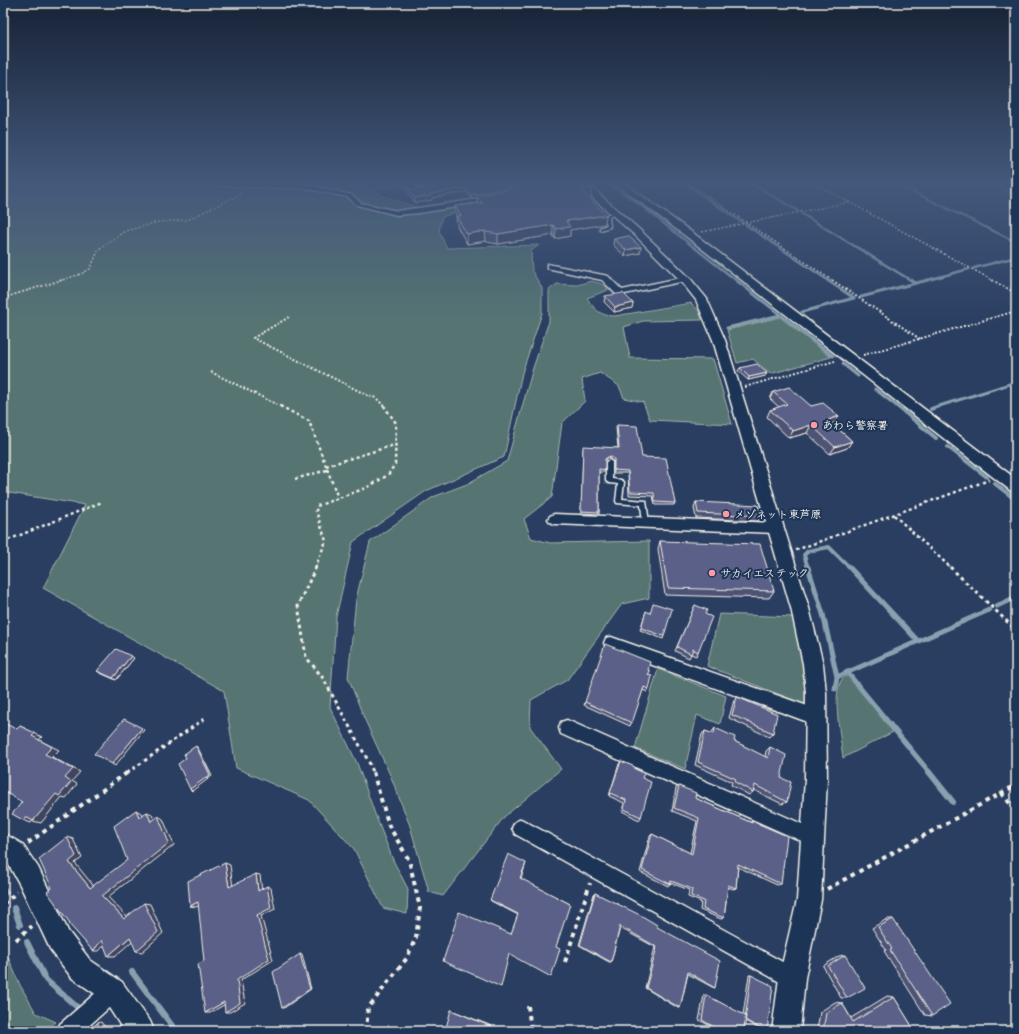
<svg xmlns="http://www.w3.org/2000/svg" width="1019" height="1034" font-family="Mali,'Klee One',sans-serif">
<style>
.green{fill:#567472;stroke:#a5b2ad}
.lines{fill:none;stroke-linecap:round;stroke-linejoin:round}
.stream-far4{stroke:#89a0af;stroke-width:2.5}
.stream-far3{stroke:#89a0af;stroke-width:3}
.stream-far2{stroke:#89a0af;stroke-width:4}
.stream-far1{stroke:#89a0af;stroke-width:5}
.stream{stroke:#89a0af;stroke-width:6}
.lane-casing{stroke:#f4f1e8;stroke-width:3}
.street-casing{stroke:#f4f1e8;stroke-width:3}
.secondary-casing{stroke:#f4f1e8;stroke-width:3}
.path-far4{stroke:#f4f1e8;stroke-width:1.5;stroke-dasharray:2 2;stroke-linecap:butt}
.path-far3{stroke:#f4f1e8;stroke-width:2;stroke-dasharray:2 2;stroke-linecap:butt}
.path-far2{stroke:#f4f1e8;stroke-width:2.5;stroke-dasharray:3 3;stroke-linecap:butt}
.path-far1{stroke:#f4f1e8;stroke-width:3;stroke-dasharray:3.5 3.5;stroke-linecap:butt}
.path{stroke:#f4f1e8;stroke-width:4;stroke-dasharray:4.5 4.5;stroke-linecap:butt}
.lane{fill:#1d3557;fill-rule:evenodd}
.street{fill:#1d3557;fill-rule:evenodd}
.secondary{fill:#1d3557;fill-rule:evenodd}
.wall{fill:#4d5375;stroke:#f4f1e8}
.shaded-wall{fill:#3f445f;stroke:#f4f1e8}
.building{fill:#5a6188;stroke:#f4f1e8}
.poi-dot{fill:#ff9aa2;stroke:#1d3557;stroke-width:1.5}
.labels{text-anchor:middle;stroke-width:4;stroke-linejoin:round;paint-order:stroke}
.poi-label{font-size:11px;font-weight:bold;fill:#f4f1e8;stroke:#1d3557;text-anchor:start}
</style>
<rect width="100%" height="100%" fill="#293e61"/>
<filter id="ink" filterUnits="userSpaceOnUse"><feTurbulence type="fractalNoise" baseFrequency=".025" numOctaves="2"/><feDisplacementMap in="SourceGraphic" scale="8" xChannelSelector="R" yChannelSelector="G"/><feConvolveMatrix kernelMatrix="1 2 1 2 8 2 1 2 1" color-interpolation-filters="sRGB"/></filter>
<g filter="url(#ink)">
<path class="green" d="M 23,181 L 346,181 L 366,184 L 381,195 L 413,206 L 437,211 L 476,205 L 442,217 L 439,231 L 447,248 L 539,245 L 531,251 L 532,271 L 542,288 L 542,313 L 522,373 L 504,457 L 426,491 L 353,542 L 336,617 L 330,707 L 357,763 L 375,814 L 393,860 L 408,889 L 407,914 L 383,908 L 354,849 L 309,800 L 236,768 L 224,691 L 43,588 L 85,505 L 3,492 L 3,182 Z
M 591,281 L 599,283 L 606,286 L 608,290 L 587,298 C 595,310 600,316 615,316 L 691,303 L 699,311 L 702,320 L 643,321 L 624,327 L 630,358 L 713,359 L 732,424 L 650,420 L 643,402 L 624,398 L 619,386 L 600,373 L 582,379 L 585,401 L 562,423 L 552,497 L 524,519 L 531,538 L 550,543 L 649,541 L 649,598 L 622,604 L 567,680 L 531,700 L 530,727 L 561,769 L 504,817 L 443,896 L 429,892 L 410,826 L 391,777 L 364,718 L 348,677 L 356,599 L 370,542 L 433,497 L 467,484 L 507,461 L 533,368 L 549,321 L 549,290 L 557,284 L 577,285 Z
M 780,317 L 831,357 L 770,374 L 753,359 L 737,363 L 727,330 Z
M 719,614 L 793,617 L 805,670 L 806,705 L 707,666 Z
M 658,669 L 726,696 L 720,724 L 697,715 L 685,769 L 635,748 Z
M 848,675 L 893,732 L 843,758 C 841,740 832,695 841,681 C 842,678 845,677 848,675 Z
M 3,945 L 20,985 L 36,1013 L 56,1022 L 43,1031 L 3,1031 Z"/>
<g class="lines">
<path class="stream-far4" d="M 604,181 L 635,201 L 737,281
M 681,181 L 743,223
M 748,181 L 798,211
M 897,181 L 900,181
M 897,184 L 1016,242
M 802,214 L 912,281
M 746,225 L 829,281
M 974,268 L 1016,257
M 924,281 L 969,269"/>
<path class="stream-far3" d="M 736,280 L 833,356
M 827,280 L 854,298
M 916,283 L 928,280
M 861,297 L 916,283 L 911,280
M 802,312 L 854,298
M 727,328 L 780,315
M 843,364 L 858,376
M 875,389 L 898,407
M 936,407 L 1016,382"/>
<path class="stream-far2" d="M 897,406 L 936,438
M 931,409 L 939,406
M 948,447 L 987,477
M 994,483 L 1016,500
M 808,568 L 804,555 L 808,551 L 829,547 L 850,568"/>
<path class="stream-far1" d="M 808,567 L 823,614 L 837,677
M 849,567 L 918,641
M 3,590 L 5,590
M 997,606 L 1016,597
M 847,672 L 930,773
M 835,689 L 837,677 L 989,610"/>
<path class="stream" d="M 929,772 L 953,802
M 3,888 L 6,892
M 14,908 L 20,925
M 27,942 L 46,980 L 77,1007
M 132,972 L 176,1031"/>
<g class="lane-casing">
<path id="lane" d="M 616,212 L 617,212 L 617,214 L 610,216 L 609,218 L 610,227 L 600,230 L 600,228 L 607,225 L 605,218 L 608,214 Z
M 609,460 L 612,462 L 612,479 L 621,480 L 624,482 L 622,499 L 646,501 L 649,523 L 648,525 L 644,525 L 643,523 L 641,505 L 617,503 L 616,501 L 618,484 L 609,483 L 606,481 L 606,462 Z"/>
</g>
<g class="street-casing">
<path id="street" d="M 205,181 L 304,184 L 352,195 L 361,203 L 397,211 L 493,197 L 496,199 L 493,201 L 419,213 L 397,215 L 357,205 L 348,197 L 304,188 L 241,187 L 208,184 Z
M 405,181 L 411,181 L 417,189 L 430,186 L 433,188 L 430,190 L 413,192 Z
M 547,264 L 608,276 L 622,290 L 685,277 L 689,279 L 685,281 L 620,295 L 617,295 L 602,280 L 547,268 Z
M 554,514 L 775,523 L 779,525 L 781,528 L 779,531 L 775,533 L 554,524 L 550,522 L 548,519 L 550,516 Z
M 611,637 L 816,709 L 821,712 L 824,717 L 821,722 L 816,725 L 606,648 L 604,643 L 606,638 Z
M 567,720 L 818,831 L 821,837 L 818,843 L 812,846 L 806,843 L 561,734 L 559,728 L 561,722 Z
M 521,819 L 799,971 L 802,978 L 799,985 L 792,988 L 785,985 L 515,834 L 512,828 L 515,822 Z
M 113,981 L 120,984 L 123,991 L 120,998 L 83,1031 L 57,1031 L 60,1024 L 106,984 Z"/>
</g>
<g class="secondary-casing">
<path id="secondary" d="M 579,181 L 587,181 L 600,195 L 642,232 L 689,277 L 707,299 L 725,340 L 809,608 L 823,664 L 826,693 L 827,779 L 821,900 L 805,978 L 800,1031 L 772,1031 L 779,978 L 797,900 L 805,779 L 806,693 L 803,664 L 791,608 L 713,340 L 696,300 L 681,281 L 636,236 L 594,199 Z
M 612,181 L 621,181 L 693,233 L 1016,479 L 1016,493 L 1011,491 L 687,237 Z
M 3,833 L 22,844 L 38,867 L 68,931 L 90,960 L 122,982 L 150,1021 L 154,1031 L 124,1031 L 104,1000 L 72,978 L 50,949 L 20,885 L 6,860 L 3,859 Z"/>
</g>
<path class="path-far4" d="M 685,181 L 833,281
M 810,181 L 994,281
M 988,181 L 1016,195
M 702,232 L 850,202
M 59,281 L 81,274 L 90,269 L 99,249 L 125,231 L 159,222 L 187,220 L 241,194"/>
<path class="path-far3" d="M 832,280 L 920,339
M 992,280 L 1016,293
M 3,298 L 62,280
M 289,317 L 253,338 L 369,396 L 376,398 L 385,407
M 863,355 L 1016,311
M 211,372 L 282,407
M 745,387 L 835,361"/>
<path class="path-far2" d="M 280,406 L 309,421 L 338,498
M 326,466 L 394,445
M 295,479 L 327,470
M 894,515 L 951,568
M 3,542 L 102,502
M 796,550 L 989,480
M 315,568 L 326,541 L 316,511 L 317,506 L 366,488 L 388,475 L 395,464 L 396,423 L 384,406"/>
<path class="path-far1" d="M 316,567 L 298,605 L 306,657 L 323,678 L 371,766 L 373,773
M 950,567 L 1016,630
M 127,773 L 207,717"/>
<path class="path" d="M 1001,793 L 1016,810
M 28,843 L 128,772
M 827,889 L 1016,785
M 3,904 L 17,892
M 16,940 L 32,926
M 565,962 L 590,883
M 528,1006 L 531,1031
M 366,1031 L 368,1008 L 407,958 L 416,937 L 420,908 L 409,860 L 389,826 L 373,772"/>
<use href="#lane" class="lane"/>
<use href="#street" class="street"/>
<use href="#secondary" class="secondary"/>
</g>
<path class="wall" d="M 375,181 L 406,181 L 411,189 L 415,190 L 473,181 L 591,198 L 589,198 L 606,215 L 605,224 L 570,230 L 570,236 L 555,239 L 553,235 L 498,244 L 487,242 L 486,241 L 467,244 L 457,226 L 455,206 L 477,203 L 477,198 L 472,199 L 466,192 L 435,197 L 432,198 L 432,200 L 415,203 L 401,184 L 379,188 Z
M 412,181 L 456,181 L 418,187 Z
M 614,239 L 640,253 L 625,256 L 613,245 Z
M 605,296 L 633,303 L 632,308 L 614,312 L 604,302 Z
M 740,368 L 767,373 L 765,376 L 748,380 L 738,371 Z
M 773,392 L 839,416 L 834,423 L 833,424 L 852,441 L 847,448 L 830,454 L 807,433 L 789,438 L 767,417 L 770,410 L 779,407 L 770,399 Z
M 617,425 L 642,457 L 675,503 L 674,505 L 655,505 L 653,496 L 629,495 L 628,473 L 614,473 L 614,462 L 610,459 L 605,462 L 604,472 L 599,472 L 599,514 L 581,513 L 583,449 L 618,448 L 616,428 Z
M 696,502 L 761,516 L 758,521 L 696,518 L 694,508 Z
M 660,541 L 774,591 L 769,598 L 665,595 L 658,549 Z
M 695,605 L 705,614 L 698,652 L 696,656 L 691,654 L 689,658 L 675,651 Z
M 646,611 L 664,636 L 663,639 L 640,630 Z
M 134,658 L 116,680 L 100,673 L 97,671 Z
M 648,670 L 649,689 L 647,692 L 643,690 L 630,726 L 584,705 L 585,702 Z
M 737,697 L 773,733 L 769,737 L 729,718 L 734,700 Z
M 715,728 L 734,741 L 765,757 L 766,751 L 770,747 L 781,778 L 787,802 L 782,804 L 754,790 L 753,792 L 749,795 L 731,785 L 732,782 L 695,765 L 702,734 L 705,731 L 712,734 L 712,732 Z
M 621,761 L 635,769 L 642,778 L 641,817 L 639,820 L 622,811 L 624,803 L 609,796 L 619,764 Z
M 679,786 L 695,798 L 750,822 L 752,821 L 781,884 L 777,885 L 738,867 L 736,888 L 733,889 L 728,887 L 724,918 L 721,919 L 700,910 L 701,902 L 688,897 L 689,890 L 671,883 L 668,886 L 640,872 L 650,836 L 652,834 L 690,853 L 697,821 L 672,811 L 676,788 Z
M 526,863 L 521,879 L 570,904 L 511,934 L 518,915 L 491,901 L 490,900 Z
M 595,893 L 657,927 L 715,988 L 712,987 L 688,974 L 680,1008 L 678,1008 L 645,988 L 655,947 L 620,928 L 611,962 L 609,962 L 579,945 L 594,894 Z
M 887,919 L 893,919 L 932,1016 L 925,1015 L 884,951 L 886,950 L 872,928 Z
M 845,955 L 847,998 L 841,998 L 823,966 L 839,956 Z
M 749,975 L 751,975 L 767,1031 L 763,1031 L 745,1021 L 744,1031 L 720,1031 L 699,1020 L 704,995 L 706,995 L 743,1015 Z
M 887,996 L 894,997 L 915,1031 L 817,1031 L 820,1012 L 835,1002 L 842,1003 L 851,1018 Z"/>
<path class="shaded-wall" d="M 396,181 L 401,181 L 401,184 L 379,188 L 378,184 Z
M 431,181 L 456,181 L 418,187 L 417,183 Z
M 532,181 L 546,181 L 503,194 L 476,196 L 477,198 L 472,199 L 471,195 Z
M 466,188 L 466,192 L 435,197 L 432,198 L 432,200 L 415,203 L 415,198 L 430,194 Z
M 592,188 L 591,198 L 580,199 L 581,190 Z
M 606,215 L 605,224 L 570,230 L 570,236 L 555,239 L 556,229 L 566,221 Z
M 553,225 L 553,235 L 498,244 L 498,234 Z
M 485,231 L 486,241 L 467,244 L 467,234 Z
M 641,247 L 640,253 L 625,256 L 626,250 Z
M 633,303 L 632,308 L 614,312 L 615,307 Z
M 767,373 L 765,376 L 748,380 L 749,377 Z
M 839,416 L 834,423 L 823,427 L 828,420 Z
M 811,425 L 807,433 L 789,438 L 793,431 Z
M 852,441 L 847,448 L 830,454 L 835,447 Z
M 610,456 L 610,459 L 604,462 L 605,459 Z
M 131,656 L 134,658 L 116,680 L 113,678 Z
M 20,726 L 42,737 L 39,740 L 59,750 L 52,757 L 80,772 L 72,781 L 77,784 L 66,798 L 62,797 L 41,823 L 33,821 L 65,778 L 45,754 L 32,736 Z
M 142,728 L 144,730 L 115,766 L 112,764 Z
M 196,746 L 198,748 L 212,776 L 192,791 L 190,789 Z
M 136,810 L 141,813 L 144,819 L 139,817 Z
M 147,812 L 152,814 L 156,824 L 151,822 Z
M 158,816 L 163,819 L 174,845 L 108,897 L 130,920 L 124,919 L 102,896 Z
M 26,817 L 34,819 L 31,823 L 23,820 Z
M 67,837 L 73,839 L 82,858 L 75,863 L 96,889 L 90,888 L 69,862 Z
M 225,863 L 230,865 L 233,888 L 229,887 Z
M 256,874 L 260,875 L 262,892 L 258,891 Z
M 267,886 L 271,888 L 275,909 L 261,916 L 273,960 L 241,980 L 245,1003 L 230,1012 L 225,1012 Z
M 198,902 L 203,903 L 196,907 L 190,906 Z
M 144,903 L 150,904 L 163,933 L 142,952 L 136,951 Z
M 130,937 L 136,938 L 115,956 L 108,956 Z
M 102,940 L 108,941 L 99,951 L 93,951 Z
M 300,954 L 302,954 L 311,989 L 284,1008 L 282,1008 Z
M 224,1002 L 229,1002 L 210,1013 L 205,1013 Z
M 451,1010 L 492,1026 L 491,1031 Z
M 101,1022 L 108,1031 L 104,1031 L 97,1023 Z"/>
<path class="building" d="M 376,181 L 396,181 L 378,184 Z
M 401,181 L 406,181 L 411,189 L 415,190 L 473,181 L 532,181 L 503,189 L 471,195 L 466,188 L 434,193 L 430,194 L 431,196 L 415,198 Z
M 415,181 L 431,181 L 417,183 Z
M 536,181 L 586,181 L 592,188 L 581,190 L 606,215 L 566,221 L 570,227 L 556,229 L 553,225 L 498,234 L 486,232 L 485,231 L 467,234 L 456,216 L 461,216 L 455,206 L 483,203 L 476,196 L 504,191 Z
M 628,236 L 641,247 L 626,250 L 614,239 Z
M 623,293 L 633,303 L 615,307 L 605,296 Z
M 757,364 L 767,373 L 749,377 L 740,368 Z
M 789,387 L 811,406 L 823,403 L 839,416 L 828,420 L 852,441 L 835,447 L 811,425 L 793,431 L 770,410 L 787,404 L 773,392 Z
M 617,425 L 637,426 L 642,457 L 666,458 L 675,503 L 655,502 L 654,493 L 630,492 L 628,471 L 614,470 L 614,459 L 610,456 L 605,459 L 605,470 L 599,469 L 599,512 L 581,511 L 583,446 L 619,448 Z
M 696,502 L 758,505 L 761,516 L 698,513 Z
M 660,541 L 760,544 L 774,591 L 668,588 Z
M 653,603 L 672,609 L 664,636 L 641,628 L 646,611 L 650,613 Z
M 695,605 L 707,610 L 705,614 L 712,617 L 698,652 L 693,649 L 691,654 L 677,647 Z
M 605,644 L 650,662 L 648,670 L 650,671 L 648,675 L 652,676 L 649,689 L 644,687 L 632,723 L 585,702 Z
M 116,649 L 131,656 L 113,678 L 97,671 Z
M 737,697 L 777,714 L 773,733 L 732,715 Z
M 124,719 L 142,728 L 112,764 L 94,754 Z
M 3,723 L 17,729 L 20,726 L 35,733 L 32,736 L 52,747 L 45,754 L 73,769 L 65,778 L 71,782 L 59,796 L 56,794 L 33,821 L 26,817 L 23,820 L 12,814 L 22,802 L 3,791 L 3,744 L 5,742 L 3,742 Z
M 715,728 L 735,737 L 734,741 L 768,758 L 770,747 L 786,755 L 781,778 L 791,782 L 787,802 L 755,785 L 753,792 L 735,782 L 736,779 L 698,762 L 705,731 L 714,734 Z
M 196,746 L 210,775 L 190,789 L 178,764 L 186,758 L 184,754 Z
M 621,761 L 635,767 L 635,769 L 644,773 L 642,778 L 651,782 L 641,817 L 624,809 L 626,800 L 610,793 Z
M 679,786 L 696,793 L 695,798 L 752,823 L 752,821 L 787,836 L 781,884 L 738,864 L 736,888 L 728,885 L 724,918 L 703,909 L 704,901 L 691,896 L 692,889 L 671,881 L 670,884 L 642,870 L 652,834 L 692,854 L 699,818 L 674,808 Z
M 136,810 L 139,817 L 147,812 L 151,822 L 158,816 L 169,843 L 102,896 L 124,919 L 144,903 L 158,932 L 136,951 L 130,937 L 108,956 L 102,940 L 93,951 L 69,924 L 70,923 L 47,892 L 52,888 L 39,859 L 67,837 L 76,856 L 69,862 L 90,888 L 127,860 L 114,826 Z
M 508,854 L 526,863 L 520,878 L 570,904 L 556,947 L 560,949 L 551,977 L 509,954 L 501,987 L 443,961 L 459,912 L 511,934 L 518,914 L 490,900 Z
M 225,863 L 229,887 L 256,874 L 258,891 L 267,886 L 271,908 L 257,915 L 269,959 L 237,980 L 240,1003 L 225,1012 L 224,1002 L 205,1013 L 198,964 L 204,961 L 198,902 L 190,906 L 188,881 Z
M 595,893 L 642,916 L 657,925 L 657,927 L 720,961 L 715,988 L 688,972 L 680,1008 L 646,988 L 657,947 L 620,926 L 611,962 L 580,945 Z
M 893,919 L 950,1004 L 932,1016 L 890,950 L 892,949 L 878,927 Z
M 300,954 L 310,989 L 282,1008 L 273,972 Z
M 845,955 L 865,988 L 847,998 L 828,966 Z
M 751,975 L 773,986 L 767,1031 L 765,1031 L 745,1020 Z
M 706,995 L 746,1016 L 744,1031 L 721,1031 L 702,1020 Z
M 894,997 L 915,1031 L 823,1031 L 826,1013 L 842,1003 L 853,1022 Z
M 451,1010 L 492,1027 L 491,1031 L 445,1031 Z
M 97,1023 L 104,1031 L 90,1031 Z"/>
</g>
<linearGradient id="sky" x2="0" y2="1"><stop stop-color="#172235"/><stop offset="0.56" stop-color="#43587b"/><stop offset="1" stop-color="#43587b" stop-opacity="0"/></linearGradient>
<rect width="1019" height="326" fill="url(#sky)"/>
<g class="poi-dot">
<circle cx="814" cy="425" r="4"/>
<circle cx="726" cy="514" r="4"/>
<circle cx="712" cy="573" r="4"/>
</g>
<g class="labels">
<g class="poi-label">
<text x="822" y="429">あわら警察署</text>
<text x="734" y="518">メゾネット東芦原</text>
<text x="720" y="577">サカイエステック</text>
</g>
</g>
<rect width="1019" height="1034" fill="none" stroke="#1d3557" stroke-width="16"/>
<rect x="8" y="8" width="1003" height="1018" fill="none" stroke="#f4f1e8" stroke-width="1.5" filter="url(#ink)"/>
</svg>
